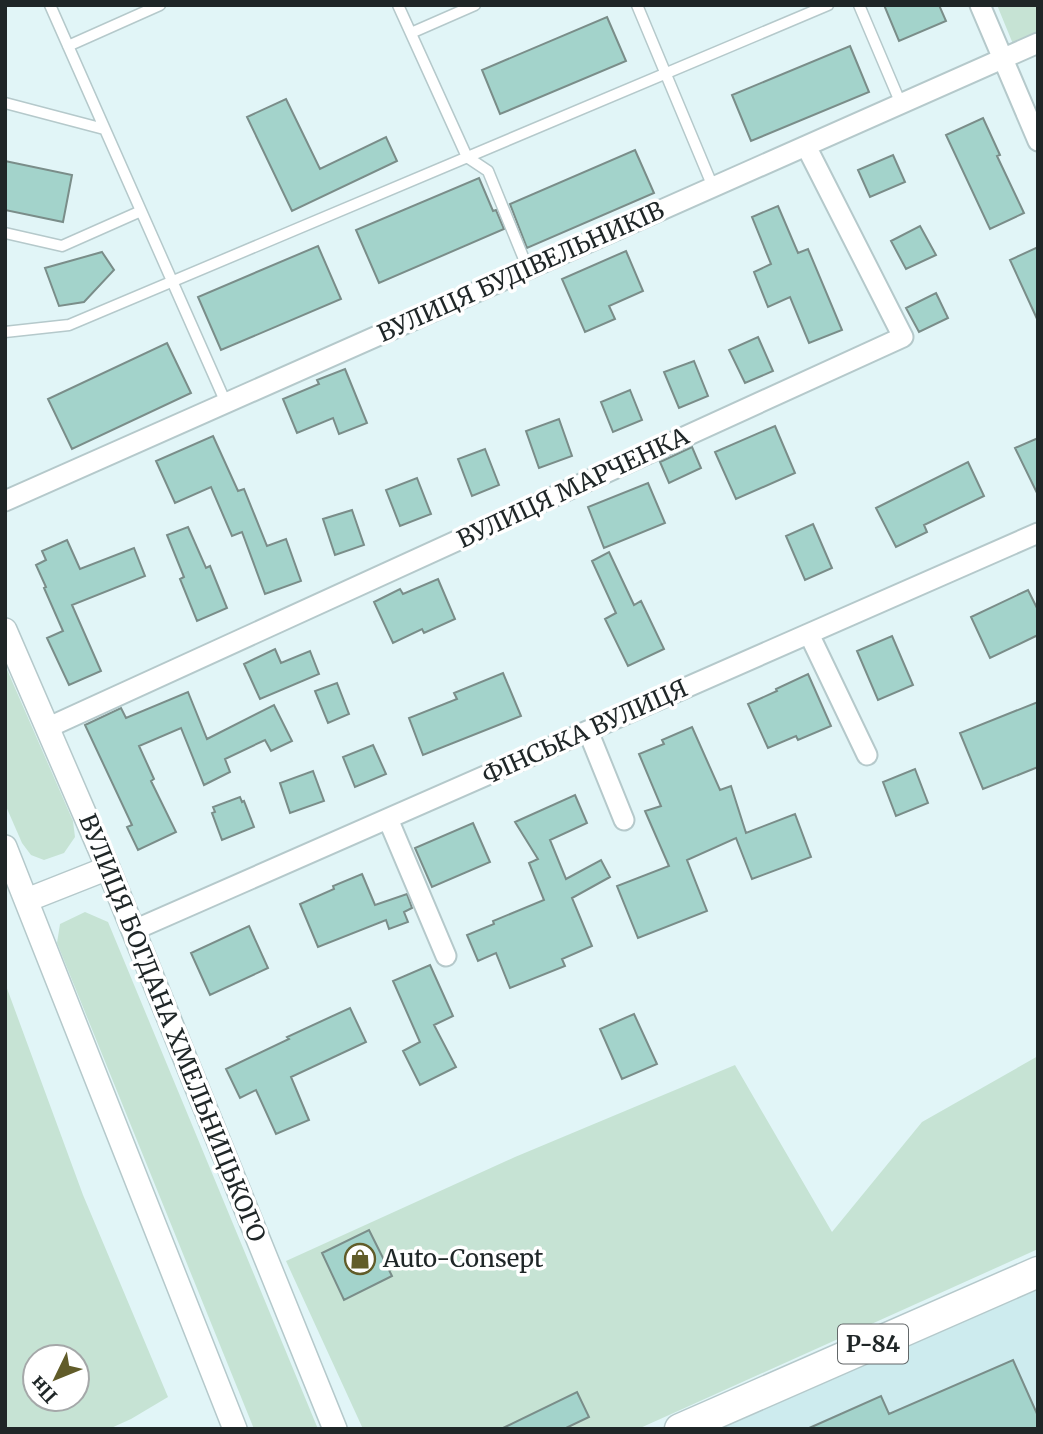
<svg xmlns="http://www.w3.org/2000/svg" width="1043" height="1434" font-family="Merriweather,serif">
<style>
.built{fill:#cdebee}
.green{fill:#c6e3d4;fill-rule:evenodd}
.building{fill:#a3d3cb;stroke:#7a8d89;stroke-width:2}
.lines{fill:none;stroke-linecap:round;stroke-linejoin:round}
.service-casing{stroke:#b5c9cb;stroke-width:13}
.minor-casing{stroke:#b5c9cb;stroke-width:23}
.tertiary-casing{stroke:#b5c9cb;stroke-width:26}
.primary-casing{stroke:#b5c9cb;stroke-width:33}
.service{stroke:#fff;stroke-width:10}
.minor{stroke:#fff;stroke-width:19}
.tertiary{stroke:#fff;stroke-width:23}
.primary{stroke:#fff;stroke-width:30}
.labels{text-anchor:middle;stroke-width:7;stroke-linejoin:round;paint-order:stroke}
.shield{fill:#fff;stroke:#626768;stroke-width:2}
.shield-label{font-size:23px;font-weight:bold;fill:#1f2627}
.street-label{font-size:24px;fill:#1f2627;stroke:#fff}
.poi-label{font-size:24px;fill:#1f2627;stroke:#fff;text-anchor:start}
</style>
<rect width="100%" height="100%" fill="#e1f5f7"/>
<path class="built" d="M 1038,1289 L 1038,1429 L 716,1429 Z"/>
<path class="green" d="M 997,5 L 1038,5 L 1038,32 L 1013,44 Z
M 5,665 L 73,821 L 75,837 L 64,853 L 44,860 L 31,855 L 22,843 L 5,804 Z
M 85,912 L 108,922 L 318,1429 L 254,1429 L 57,943 L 60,924 Z
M 5,983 L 83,1195 L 168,1397 L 131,1419 L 109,1429 L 5,1429 ZM 77,1357 L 77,1399 L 35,1399 L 35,1357 Z
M 1038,1056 L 1038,1249 L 638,1429 L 363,1429 L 286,1261 L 515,1157 L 735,1065 L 832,1232 L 922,1122 Z"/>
<path class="building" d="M 884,5 L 939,5 L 946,21 L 899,41 Z
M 607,17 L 626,61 L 500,114 L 482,70 Z
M 850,46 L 869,92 L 751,141 L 732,95 Z
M 286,99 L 320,169 L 386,137 L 397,161 L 292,211 L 247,117 Z
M 983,118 L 1000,155 L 997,156 L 1024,213 L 990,229 L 946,135 Z
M 635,150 L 654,193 L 527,248 L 510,204 Z
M 893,155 L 905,182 L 870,197 L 858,170 Z
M 5,161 L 72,175 L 63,222 L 5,210 Z
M 479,178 L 493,211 L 496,210 L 504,229 L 379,283 L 356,230 Z
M 778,206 L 798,253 L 808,249 L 842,330 L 809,343 L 790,297 L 768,307 L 754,272 L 771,264 L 752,217 Z
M 920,226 L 936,255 L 906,269 L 891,241 Z
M 318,246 L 341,299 L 221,350 L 198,297 Z
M 1038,247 L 1038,321 L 1010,260 Z
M 626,251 L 643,291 L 609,306 L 615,319 L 585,332 L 562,279 Z
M 102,252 L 114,270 L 84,302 L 59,306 L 45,268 Z
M 936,293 L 948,318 L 919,332 L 906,308 Z
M 758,337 L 773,371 L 745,383 L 729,350 Z
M 167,343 L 191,393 L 72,449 L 48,399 Z
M 694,361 L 708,396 L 679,408 L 664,372 Z
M 345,369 L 367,423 L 339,434 L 333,418 L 297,433 L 283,399 L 319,384 L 317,380 Z
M 630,390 L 642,420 L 613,432 L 601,402 Z
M 559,419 L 572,456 L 539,468 L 526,431 Z
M 775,426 L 795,473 L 736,499 L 715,452 Z
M 213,436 L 238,491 L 244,489 L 267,546 L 286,539 L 301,581 L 265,594 L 242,532 L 232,536 L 211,487 L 175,503 L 156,461 Z
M 1038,438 L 1038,495 L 1015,448 Z
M 692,447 L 701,468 L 669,483 L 660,462 Z
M 485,449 L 499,485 L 472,496 L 458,459 Z
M 968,462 L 984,496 L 924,525 L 927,532 L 896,547 L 876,508 Z
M 417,478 L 431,514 L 400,526 L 386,490 Z
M 648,483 L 665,523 L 604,548 L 588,507 Z
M 352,510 L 364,545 L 335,555 L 323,519 Z
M 813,524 L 832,568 L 805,580 L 786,536 Z
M 188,527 L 206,568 L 210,566 L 227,608 L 197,621 L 180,579 L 184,577 L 167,535 Z
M 67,540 L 80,569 L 134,548 L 145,576 L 72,605 L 101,671 L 69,685 L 47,638 L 63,631 L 44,588 L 46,587 L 36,565 L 46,560 L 42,551 Z
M 609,552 L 634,605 L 641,601 L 664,649 L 628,666 L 605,619 L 616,613 L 592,561 Z
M 438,579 L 455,619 L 424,633 L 422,629 L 393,643 L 374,602 L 400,589 L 403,594 Z
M 1028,590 L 1038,610 L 1038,635 L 990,658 L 971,617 Z
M 892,636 L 913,685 L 878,700 L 857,651 Z
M 275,649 L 281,663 L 310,651 L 319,674 L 260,699 L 244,664 Z
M 503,673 L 521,716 L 423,755 L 409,718 L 457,699 L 454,693 Z
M 808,674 L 831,726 L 798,740 L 796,736 L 768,748 L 748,704 L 777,691 L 776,689 Z
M 337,683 L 349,714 L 328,723 L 315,691 Z
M 188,692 L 207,739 L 274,705 L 292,741 L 271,751 L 265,740 L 225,759 L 230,772 L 204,785 L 181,728 L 139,746 L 154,779 L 151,781 L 176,832 L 138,850 L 127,827 L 132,825 L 85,725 L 121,708 L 126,718 Z
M 1038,702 L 1038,767 L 983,789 L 960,733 Z
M 692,727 L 720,790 L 731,786 L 746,833 L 795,814 L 811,857 L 752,879 L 736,838 L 687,860 L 707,911 L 638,938 L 617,886 L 669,866 L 645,811 L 661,806 L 639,754 L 664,744 L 662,740 Z
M 373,745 L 386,774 L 355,787 L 343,757 Z
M 915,769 L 928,803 L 896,816 L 883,782 Z
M 313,771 L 324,801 L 290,813 L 280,783 Z
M 575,795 L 587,823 L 550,840 L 566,879 L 601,860 L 610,877 L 572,898 L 592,946 L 562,959 L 565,966 L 510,988 L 496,953 L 478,961 L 467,935 L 494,924 L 493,921 L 544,900 L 529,863 L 538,859 L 515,822 Z
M 240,797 L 242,802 L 244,801 L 254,827 L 222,840 L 212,813 L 215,812 L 213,807 Z
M 473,823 L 490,862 L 432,887 L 415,848 Z
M 362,874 L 375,905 L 407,894 L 412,908 L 404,912 L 408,922 L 389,929 L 386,920 L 318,947 L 300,904 L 334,889 L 333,886 Z
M 249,926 L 268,968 L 210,995 L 191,953 Z
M 430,965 L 453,1016 L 434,1025 L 456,1067 L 420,1085 L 403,1051 L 420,1042 L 393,981 Z
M 350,1008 L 366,1042 L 291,1077 L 309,1120 L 276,1134 L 256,1090 L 240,1098 L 226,1069 L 289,1039 L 287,1037 Z
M 634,1014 L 657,1064 L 622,1079 L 600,1029 Z
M 369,1230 L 392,1276 L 344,1300 L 322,1253 Z
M 1013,1360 L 1038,1416 L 1038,1429 L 807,1429 L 881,1396 L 889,1414 Z
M 577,1392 L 589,1417 L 564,1429 L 501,1429 Z"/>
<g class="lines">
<g class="service-casing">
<path id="service" d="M 50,5 L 226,403
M 398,5 L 467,157 L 488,171 L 528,269
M 637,5 L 713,187
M 859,5 L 901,104
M 411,33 L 475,5
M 68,46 L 160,5
M 5,103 L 104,129
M 5,233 L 62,246 L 141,211
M 5,332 L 69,325 L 828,5"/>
</g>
<g class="minor-casing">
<path id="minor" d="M 980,5 L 1038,141
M 5,501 L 1038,43
M 809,634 L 867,755
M 47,728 L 903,337 L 806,146
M 588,731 L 624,820
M 388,819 L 446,956
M 132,931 L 1038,533"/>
</g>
<g class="tertiary-casing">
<path id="tertiary" d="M 5,630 L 108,868 L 335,1429
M 5,847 L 235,1429
M 27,900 L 108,868"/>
</g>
<g class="primary-casing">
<path id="primary" d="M 680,1429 L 1038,1272"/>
</g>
<use href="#service" class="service"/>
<use href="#minor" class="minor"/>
<use href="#tertiary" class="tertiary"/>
<use href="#primary" class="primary"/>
</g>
<defs>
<g id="shop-ring" transform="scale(1.575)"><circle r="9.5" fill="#fff" stroke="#615c29" stroke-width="1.5"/><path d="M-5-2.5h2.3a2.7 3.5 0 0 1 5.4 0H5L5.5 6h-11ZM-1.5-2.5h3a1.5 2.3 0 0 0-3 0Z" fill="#615c29"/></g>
</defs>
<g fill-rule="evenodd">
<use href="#shop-ring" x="360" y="1259"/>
</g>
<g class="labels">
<rect class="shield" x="838" y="1324.5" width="70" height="39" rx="5"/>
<g class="shield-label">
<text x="873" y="1352">Р-84</text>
</g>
<g class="street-label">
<text transform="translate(521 272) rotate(-24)" y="8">ВУЛИЦЯ БУДІВЕЛЬНИКІВ</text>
<text transform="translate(573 488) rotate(-25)" y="8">ВУЛИЦЯ МАРЧЕНКА</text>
<text transform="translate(585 732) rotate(-24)" y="8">ФІНСЬКА ВУЛИЦЯ</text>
<text transform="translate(172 1028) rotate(68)" y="8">ВУЛИЦЯ БОГДАНА ХМЕЛЬНИЦЬКОГО</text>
</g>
<g class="poi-label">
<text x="383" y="1267">Auto-Consept</text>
</g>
</g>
<rect width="1043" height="1434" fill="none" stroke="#1f2627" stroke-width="14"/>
<g transform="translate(56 1378) rotate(227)"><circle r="33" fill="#ffffff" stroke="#a5a8a9" stroke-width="2"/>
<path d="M0-5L12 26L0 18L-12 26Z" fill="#615c29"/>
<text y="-10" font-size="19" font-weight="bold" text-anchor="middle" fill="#1f2627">Пн</text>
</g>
</svg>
